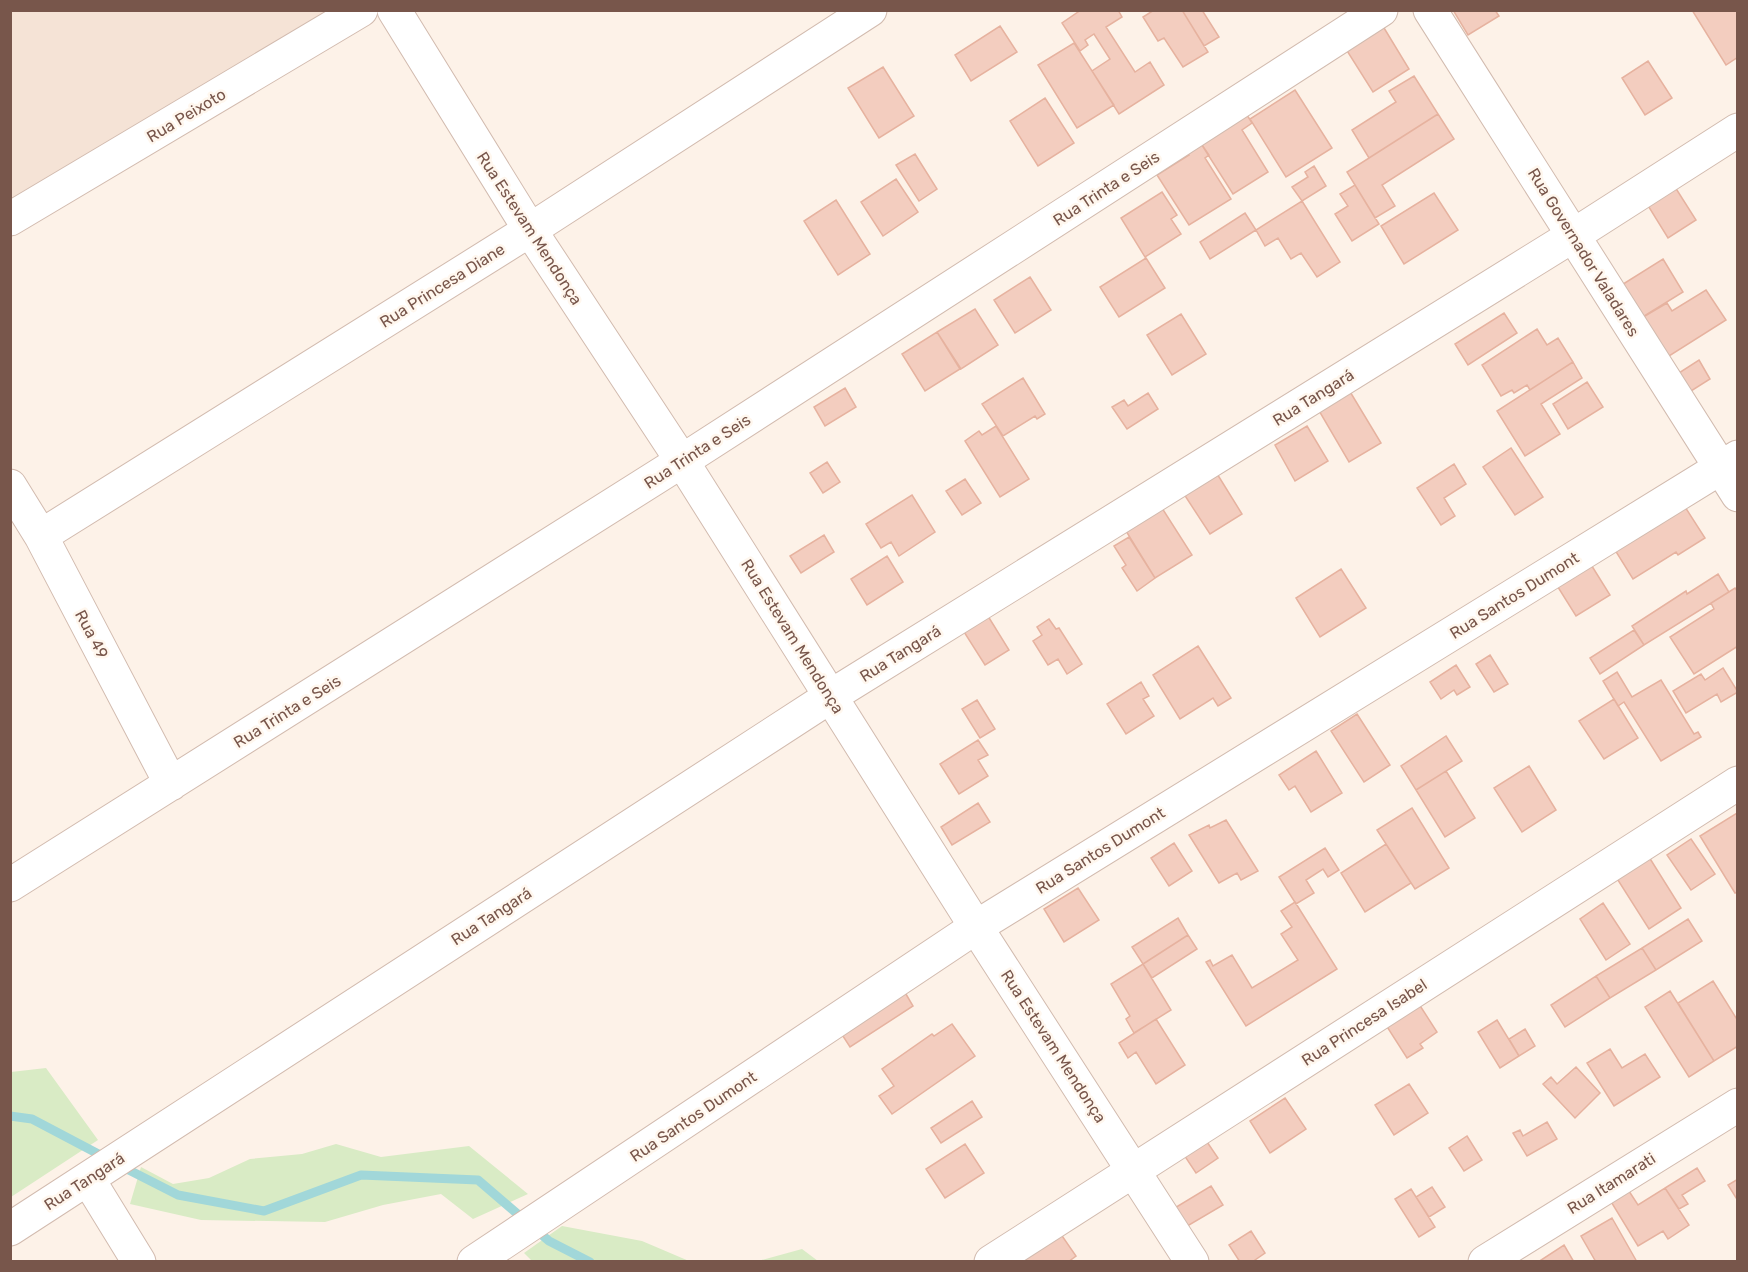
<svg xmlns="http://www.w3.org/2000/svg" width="1748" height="1272" font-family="Rubik,sans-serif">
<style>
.residential{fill:#f5e3d6}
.green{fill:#d9ebc5}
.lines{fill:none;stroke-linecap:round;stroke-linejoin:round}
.stream{stroke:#a1d7d9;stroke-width:9}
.building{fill:#f3cdbf;stroke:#e6b29f;stroke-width:1.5}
.minor-casing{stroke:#d2bbaf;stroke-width:35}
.tertiary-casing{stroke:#d2bbaf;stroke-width:35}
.minor{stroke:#fff;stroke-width:33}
.tertiary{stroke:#fff;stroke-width:33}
.labels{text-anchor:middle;stroke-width:5;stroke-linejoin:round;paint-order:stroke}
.street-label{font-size:16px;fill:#78564b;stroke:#fff7ee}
</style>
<rect width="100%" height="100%" fill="#fdf2e8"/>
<path class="residential" d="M 11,11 L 332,11 L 11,207 Z"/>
<path class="green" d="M 46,1068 L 98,1140 L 11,1197 L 11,1072 Z
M 336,1144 L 381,1157 L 469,1146 L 528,1194 L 473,1219 L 441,1194 L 383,1205 L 325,1222 L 201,1220 L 130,1204 L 141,1167 L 173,1184 L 209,1178 L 250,1159 L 302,1154 Z
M 562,1226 L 642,1241 L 689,1261 L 532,1261 L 524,1253 Z
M 802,1249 L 818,1261 L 758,1261 Z"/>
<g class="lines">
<path class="stream" d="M 10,1116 L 32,1119 L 106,1158
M 121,1166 L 178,1195 L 264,1211 L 361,1175 L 478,1180 L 549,1241 L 590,1262"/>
</g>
<path class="building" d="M 1081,10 L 1118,10 L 1122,17 L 1106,27 L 1135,72 L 1150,62 L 1164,85 L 1119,114 L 1092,71 L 1110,59 L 1094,34 L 1085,40 L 1088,45 L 1080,51 L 1062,23 Z
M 1154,10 L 1182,10 L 1208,52 L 1183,67 L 1164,38 L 1158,41 L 1143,17 Z
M 1182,10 L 1202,10 L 1219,37 L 1204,46 Z
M 1453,10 L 1495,10 L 1499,16 L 1468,35 Z
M 1692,10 L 1738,10 L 1738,57 L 1726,65 Z
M 1381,23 L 1409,69 L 1373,92 L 1344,46 Z
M 1000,26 L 1017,52 L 971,81 L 955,55 Z
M 1074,43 L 1114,105 L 1077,128 L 1038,65 Z
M 1648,61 L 1672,98 L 1645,115 L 1622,78 Z
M 883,67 L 914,116 L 879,138 L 848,88 Z
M 1414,76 L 1438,114 L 1369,158 L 1352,130 L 1396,102 L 1389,91 Z
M 1295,90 L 1332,148 L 1286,177 L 1250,119 Z
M 1045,98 L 1074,143 L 1038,166 L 1010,121 Z
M 1244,110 L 1252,123 L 1242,130 L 1268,172 L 1233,194 L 1198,139 Z
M 1438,114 L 1454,139 L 1382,185 L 1395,206 L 1375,218 L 1347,172 Z
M 1198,139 L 1209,155 L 1205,158 L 1231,199 L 1189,225 L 1157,175 L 1189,155 L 1184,148 Z
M 915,154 L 937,189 L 919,201 L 896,165 Z
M 1314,166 L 1326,186 L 1302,201 L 1292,187 L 1308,177 L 1305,172 Z
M 896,179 L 918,212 L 883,236 L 861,202 Z
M 1355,185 L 1379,224 L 1352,241 L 1335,214 L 1348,206 L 1340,194 Z
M 1675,187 L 1696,220 L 1668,238 L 1647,204 Z
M 1162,192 L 1177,215 L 1171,219 L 1181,234 L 1145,257 L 1121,218 Z
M 1434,193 L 1458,230 L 1404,264 L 1381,226 Z
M 836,200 L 870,254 L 838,275 L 804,221 Z
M 1302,201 L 1340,262 L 1317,277 L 1301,253 L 1291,259 L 1278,238 L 1265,246 L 1256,230 Z
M 1245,213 L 1256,230 L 1210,259 L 1200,242 Z
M 1146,258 L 1165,288 L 1119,317 L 1100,287 Z
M 1663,259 L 1683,292 L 1633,323 L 1612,291 Z
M 1030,277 L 1051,310 L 1015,333 L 994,300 Z
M 1706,290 L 1726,320 L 1658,363 L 1633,323 L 1667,303 L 1672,311 Z
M 975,309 L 998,345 L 961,369 L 937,332 Z
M 1504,313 L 1517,333 L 1468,365 L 1455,344 Z
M 1181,314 L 1206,354 L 1172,375 L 1147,335 Z
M 1537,329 L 1547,345 L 1558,338 L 1573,362 L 1530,390 L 1527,385 L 1514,393 L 1512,390 L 1501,396 L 1482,365 Z
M 937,332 L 960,369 L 925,391 L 902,354 Z
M 1699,360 L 1710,379 L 1680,398 L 1668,380 Z
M 1573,362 L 1582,378 L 1541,404 L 1560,434 L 1525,456 L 1497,411 Z
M 1023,378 L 1045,414 L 1037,419 L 1035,416 L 1003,436 L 982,404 Z
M 1587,382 L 1603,407 L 1568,429 L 1553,404 Z
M 845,388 L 856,407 L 825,426 L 814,407 Z
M 1349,390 L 1381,443 L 1349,462 L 1318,409 Z
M 1148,393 L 1158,409 L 1127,429 L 1112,407 L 1124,400 L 1128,406 Z
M 996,426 L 1029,479 L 1000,497 L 965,441 L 979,431 L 982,435 Z
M 1307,426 L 1328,461 L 1295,481 L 1275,445 Z
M 1511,448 L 1543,497 L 1515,515 L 1483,467 Z
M 827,462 L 840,482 L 823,493 L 810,473 Z
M 1211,464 L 1242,514 L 1210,534 L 1178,485 Z
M 1454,464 L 1466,484 L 1444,498 L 1455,516 L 1441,525 L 1417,488 Z
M 965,479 L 981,503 L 962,515 L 946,491 Z
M 912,495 L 935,532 L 899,556 L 891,542 L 881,548 L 866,524 Z
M 1678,496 L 1705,538 L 1678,555 L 1676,552 L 1633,579 L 1610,542 Z
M 1162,508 L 1192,555 L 1155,578 L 1126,531 Z
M 824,535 L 834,552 L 801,573 L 790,556 Z
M 1129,537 L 1155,578 L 1137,591 L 1122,568 L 1126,565 L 1114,546 Z
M 887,556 L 903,582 L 867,605 L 851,579 Z
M 1590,563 L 1610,595 L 1576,616 L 1556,584 Z
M 1341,569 L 1366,608 L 1320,637 L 1296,598 Z
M 1718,574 L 1729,592 L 1644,645 L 1632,626 L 1686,591 L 1687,594 Z
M 1735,588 L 1738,592 L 1738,646 L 1694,674 L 1670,637 L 1714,609 L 1711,603 Z
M 983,608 L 1009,650 L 985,665 L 959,624 Z
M 1049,619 L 1056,629 L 1059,628 L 1082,664 L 1067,674 L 1058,659 L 1048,665 L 1033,641 L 1042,635 L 1037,627 Z
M 1634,630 L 1644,645 L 1600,674 L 1590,658 Z
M 1198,646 L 1231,698 L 1218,706 L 1213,698 L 1180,719 L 1153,675 Z
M 1490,655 L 1508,684 L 1494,692 L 1476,664 Z
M 1456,665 L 1470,687 L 1457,695 L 1454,690 L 1441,699 L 1430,682 Z
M 1723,668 L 1738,692 L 1721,702 L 1717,694 L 1686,713 L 1673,691 L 1701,674 L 1705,680 Z
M 1617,672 L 1632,697 L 1661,680 L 1694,734 L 1698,732 L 1701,737 L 1661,761 L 1624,702 L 1618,706 L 1603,681 Z
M 1141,682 L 1149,696 L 1143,699 L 1154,716 L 1126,734 L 1107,704 Z
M 1614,699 L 1638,738 L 1604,759 L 1579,721 Z
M 977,700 L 995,729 L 980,738 L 962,709 Z
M 1357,714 L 1390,765 L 1364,782 L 1331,731 Z
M 1446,736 L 1462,761 L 1416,790 L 1401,766 Z
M 978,740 L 988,755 L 978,760 L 988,776 L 959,794 L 940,764 Z
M 1316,751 L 1342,793 L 1311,812 L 1295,786 L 1289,790 L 1279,775 Z
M 1529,766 L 1556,810 L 1522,832 L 1494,788 Z
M 1446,771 L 1475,818 L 1445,837 L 1416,790 Z
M 978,803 L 990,822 L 952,845 L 941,827 Z
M 1412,808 L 1449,868 L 1415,889 L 1377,830 Z
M 1737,813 L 1738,892 L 1735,893 L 1700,836 Z
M 1226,820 L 1258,871 L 1241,880 L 1237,873 L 1219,883 L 1189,835 L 1209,825 L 1210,828 Z
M 1691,839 L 1715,874 L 1691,890 L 1667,855 Z
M 1174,843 L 1192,871 L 1169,886 L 1151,858 Z
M 1386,844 L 1411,883 L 1365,912 L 1341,873 Z
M 1325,848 L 1339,870 L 1328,877 L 1323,869 L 1306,880 L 1314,893 L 1296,904 L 1279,877 Z
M 1649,857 L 1681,908 L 1649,929 L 1616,877 Z
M 1078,888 L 1099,920 L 1064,942 L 1044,909 Z
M 1295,902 L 1337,969 L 1246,1026 L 1206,962 L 1210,960 L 1213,966 L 1232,955 L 1252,988 L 1298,960 L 1281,934 L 1292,927 L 1281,911 Z
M 1603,903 L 1630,944 L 1606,960 L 1580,919 Z
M 1178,918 L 1188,935 L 1143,964 L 1132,947 Z
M 1688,919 L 1702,941 L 1656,970 L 1642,948 Z
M 1188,935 L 1197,949 L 1152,978 L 1143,964 Z
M 1642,948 L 1656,970 L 1610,998 L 1596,976 Z
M 1143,964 L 1171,1010 L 1134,1033 L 1126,1019 L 1130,1016 L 1111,984 Z
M 1596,976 L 1610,998 L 1565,1027 L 1551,1005 Z
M 1713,981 L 1738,1021 L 1738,1046 L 1714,1061 L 1678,1003 Z
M 903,989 L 913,1006 L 850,1047 L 839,1030 Z
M 1670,991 L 1714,1061 L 1689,1077 L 1645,1007 Z
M 1417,1001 L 1437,1032 L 1420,1044 L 1423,1048 L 1407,1058 L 1384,1022 Z
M 1156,1019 L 1185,1065 L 1156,1084 L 1136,1052 L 1128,1058 L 1119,1043 Z
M 1497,1020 L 1519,1056 L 1500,1068 L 1478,1032 Z
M 952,1024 L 975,1056 L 892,1114 L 879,1096 L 894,1086 L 882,1069 L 932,1034 L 934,1036 Z
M 1525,1029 L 1535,1046 L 1519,1056 L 1509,1039 Z
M 1610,1049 L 1622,1068 L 1645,1054 L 1660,1077 L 1614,1106 L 1587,1063 Z
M 1576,1067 L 1600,1093 L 1575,1118 L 1543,1084 L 1551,1077 L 1557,1084 Z
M 1409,1084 L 1428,1113 L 1394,1135 L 1375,1105 Z
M 1285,1098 L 1306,1129 L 1270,1153 L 1250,1121 Z
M 972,1101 L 982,1117 L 941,1143 L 931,1128 Z
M 1547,1122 L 1557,1139 L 1527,1156 L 1513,1133 L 1520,1130 L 1523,1136 Z
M 1203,1136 L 1218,1158 L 1196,1173 L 1182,1152 Z
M 1467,1136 L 1482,1160 L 1464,1171 L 1449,1148 Z
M 965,1144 L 984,1173 L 945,1198 L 926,1169 Z
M 1697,1168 L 1705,1181 L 1682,1195 L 1688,1204 L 1679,1209 L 1665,1188 Z
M 1738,1179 L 1738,1201 L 1728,1185 Z
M 1211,1186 L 1223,1205 L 1184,1228 L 1173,1209 Z
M 1432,1187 L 1445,1207 L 1429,1217 L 1416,1197 Z
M 1627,1188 L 1638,1205 L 1665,1188 L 1689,1225 L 1668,1239 L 1663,1231 L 1638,1246 L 1610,1200 Z
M 1411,1189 L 1435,1227 L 1419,1237 L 1395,1199 Z
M 1612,1218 L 1637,1262 L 1596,1262 L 1581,1236 Z
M 1058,1230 L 1076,1256 L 1068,1262 L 1014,1262 Z
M 1251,1231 L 1265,1253 L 1252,1262 L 1240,1262 L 1229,1245 Z
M 1564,1245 L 1574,1262 L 1538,1262 Z"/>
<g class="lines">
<g class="minor-casing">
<path id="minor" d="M 1430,10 L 1738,495
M 10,219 L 361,10
M 10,486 L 41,536 L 171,784
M 41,536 L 530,230 L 870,10
M 10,885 L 682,461 L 1381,10
M 88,1179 L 139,1262
M 10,1229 L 831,696 L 1574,235 L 1738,130
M 474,1262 L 976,927 L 1738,457
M 991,1262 L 1738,783
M 1485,1262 L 1738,1105"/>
</g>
<g class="tertiary-casing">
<path id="tertiary" d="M 394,10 L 530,230 L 682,461 L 976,927 L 1192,1262"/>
</g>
<use href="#minor" class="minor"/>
<use href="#tertiary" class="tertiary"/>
</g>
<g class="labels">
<g class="street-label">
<text transform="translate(186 115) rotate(-31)" y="6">Rua Peixoto</text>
<text transform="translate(1106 188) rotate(-33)" y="6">Rua Trinta e Seis</text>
<text transform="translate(530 228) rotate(57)" y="6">Rua Estevam Mendonça</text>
<text transform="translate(1584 252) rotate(58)" y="6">Rua Governador Valadares</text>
<text transform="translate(442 285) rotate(-32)" y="6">Rua Princesa Diane</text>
<text transform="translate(1313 397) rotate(-32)" y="6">Rua Tangará</text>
<text transform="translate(697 451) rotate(-33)" y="6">Rua Trinta e Seis</text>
<text transform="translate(1514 595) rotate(-32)" y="6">Rua Santos Dumont</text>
<text transform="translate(92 634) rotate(62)" y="6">Rua 49</text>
<text transform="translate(793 636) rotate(58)" y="6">Rua Estevam Mendonça</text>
<text transform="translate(900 653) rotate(-32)" y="6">Rua Tangará</text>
<text transform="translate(287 711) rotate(-32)" y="6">Rua Trinta e Seis</text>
<text transform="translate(1100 850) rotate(-32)" y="6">Rua Santos Dumont</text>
<text transform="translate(491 916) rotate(-33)" y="6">Rua Tangará</text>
<text transform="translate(1364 1022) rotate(-33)" y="6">Rua Princesa Isabel</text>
<text transform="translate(1054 1046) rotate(57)" y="6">Rua Estevam Mendonça</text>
<text transform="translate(693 1116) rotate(-34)" y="6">Rua Santos Dumont</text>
<text transform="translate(84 1181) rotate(-33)" y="6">Rua Tangará</text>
<text transform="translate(1611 1183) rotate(-32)" y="6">Rua Itamarati</text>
</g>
</g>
<rect width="1748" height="1272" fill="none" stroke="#78564b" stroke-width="24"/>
</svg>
